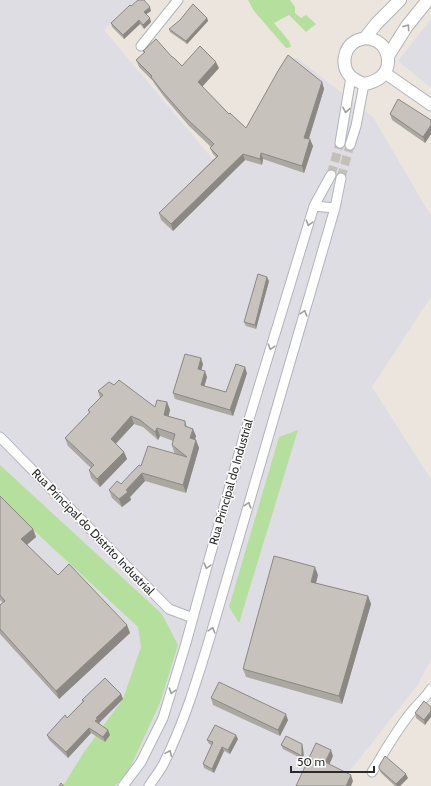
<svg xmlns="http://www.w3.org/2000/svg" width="431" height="786" font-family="Cabin,sans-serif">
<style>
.industrial{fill:#dfdde4}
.green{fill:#b5df9d}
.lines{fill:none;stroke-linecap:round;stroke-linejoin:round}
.minor-tunnel{stroke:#c4c0b9;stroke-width:9;stroke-dasharray:9 4.5;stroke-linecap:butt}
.minor-casing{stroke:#b0b4bd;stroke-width:11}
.tertiary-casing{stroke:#b0b4bd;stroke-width:13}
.secondary-casing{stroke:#b0b4bd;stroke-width:14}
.minor{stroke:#fff;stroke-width:9}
.tertiary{stroke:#fff;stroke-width:11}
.secondary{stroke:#fff;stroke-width:12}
.wall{fill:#aba8a2}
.shaded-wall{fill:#8b8884}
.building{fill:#c7c3bc;stroke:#8b8884}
.oneway{stroke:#9f9f9f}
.labels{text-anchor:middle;stroke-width:3;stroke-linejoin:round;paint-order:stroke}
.street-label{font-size:12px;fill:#2a2a2a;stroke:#fff}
</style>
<rect width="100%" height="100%" fill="#ebe5dd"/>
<path class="industrial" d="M 0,0 L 136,0 L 104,30 L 216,163 L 249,131 L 296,57 L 373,117 L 431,216 L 431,297 L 372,387 L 431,479 L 431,659 L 417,686 L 338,786 L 0,786 Z
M 431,19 L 431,88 L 398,61 Z"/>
<path class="green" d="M 248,0 L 290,0 L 295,7 L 295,13 L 301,18 L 306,15 L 316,24 L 306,32 L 289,15 L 274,23 L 289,41 L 291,47 L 286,48 L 254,11 Z
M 298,430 L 239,623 L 229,607 L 279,437 Z
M 0,465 L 162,614 L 178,645 L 160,703 L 129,770 L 115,786 L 63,786 L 84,752 L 123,699 L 141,647 L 138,627 L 0,499 Z"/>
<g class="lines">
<path class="minor-tunnel" d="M 331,175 L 340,143
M 341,178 L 350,145"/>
<g class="minor-casing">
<path id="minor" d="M 141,46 L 178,0
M 340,143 L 351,77
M 350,145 L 356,126 L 364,84
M 314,206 L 335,208
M 0,437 L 169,609 L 193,618
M 372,772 C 385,751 397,729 413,710 C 419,703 426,697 431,689
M 123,786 L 141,762 L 163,718 L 186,643 L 206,570 L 246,429 L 314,206 L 331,175
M 149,786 C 154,778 160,771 164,763 C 184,723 197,680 210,637 L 335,208 L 341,178"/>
</g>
<g class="tertiary-casing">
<path id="tertiary" d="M 385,73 L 431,105"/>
</g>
<g class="secondary-casing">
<path id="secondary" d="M 365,38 C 367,39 369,38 371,39 C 388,43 394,65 381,77 C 376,81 370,83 364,84 C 359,82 354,80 350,76 C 341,66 343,48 356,41 C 358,40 362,39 365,38 Z
M 365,38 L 377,23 L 400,0
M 388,56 L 407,26 L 428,0"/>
</g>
<use href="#minor" class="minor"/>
<use href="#tertiary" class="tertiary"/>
<use href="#secondary" class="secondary"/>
</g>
<path class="wall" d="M 151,11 L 146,14 L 151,22 L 144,29 L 140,24 L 124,39 L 112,27 L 111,23 Z
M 207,18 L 208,21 L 187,44 L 170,32 L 169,29 Z
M 143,51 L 172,57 L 182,66 L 219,68 L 202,87 L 229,114 L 246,128 L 322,82 L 324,89 L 309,139 L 313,146 L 304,173 L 263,159 L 262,165 L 245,160 L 173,231 L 161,220 L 159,213 L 216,157 L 213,154 L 210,148 L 211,147 L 189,126 L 165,98 L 154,83 L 153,81 L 139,67 L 136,60 L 144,53 Z
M 390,114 L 431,125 L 431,134 L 425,143 L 392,120 Z
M 269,281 L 256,329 L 246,326 L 244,322 Z
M 203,364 L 201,370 L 207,377 L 204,386 L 226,392 L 247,373 L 233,416 L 175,399 L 173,393 Z
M 114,385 L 155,407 L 167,402 L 170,410 L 168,416 L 185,421 L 187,427 L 196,436 L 195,440 L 196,440 L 199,448 L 186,493 L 145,481 L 130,497 L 131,500 L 122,507 L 112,498 L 109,490 L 121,484 L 141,466 L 176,454 L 174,452 L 172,445 L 173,441 L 160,436 L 158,440 L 143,427 L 134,424 L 116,444 L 124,452 L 127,459 L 100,487 L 91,478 L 89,470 L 91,468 L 68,446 L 65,438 L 89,413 L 88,410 L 100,398 L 98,391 Z
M 0,496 L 33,529 L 36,537 L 27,545 L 58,575 L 127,625 L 130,633 L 59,699 L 0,634 L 0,605 L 3,603 L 0,600 Z
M 318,575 L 316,583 L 368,596 L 371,604 L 342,704 L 246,677 L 243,669 Z
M 121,694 L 123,699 L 99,723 L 110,735 L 105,742 L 91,733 L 68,758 L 49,740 L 47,735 L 67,718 L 83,701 L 82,700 Z
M 211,698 L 288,720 L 280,736 L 213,705 Z
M 431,707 L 425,725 L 416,718 L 415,713 Z
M 238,739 L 230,754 L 224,751 L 214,773 L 204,768 L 203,764 L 212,745 L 209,744 L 207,740 Z
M 281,745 L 303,748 L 304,760 L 283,749 Z
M 379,769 L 408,778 L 400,786 L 395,786 L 381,773 Z"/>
<path class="shaded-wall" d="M 150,7 L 151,11 L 145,15 L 144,12 Z
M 150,18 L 151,22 L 144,29 L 143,25 Z
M 207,18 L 208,21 L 187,44 L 186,41 Z
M 139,20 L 140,24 L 124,39 L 123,35 Z
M 216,62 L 219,68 L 200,89 L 198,82 Z
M 322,82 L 324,89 L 307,144 L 304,138 Z
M 431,125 L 431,134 L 425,143 L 423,137 Z
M 310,139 L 313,146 L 304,173 L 302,166 Z
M 261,153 L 263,159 L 262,165 L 260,159 Z
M 243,154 L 245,160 L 173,231 L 171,224 Z
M 267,277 L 269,281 L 256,329 L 255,325 Z
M 201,358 L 203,364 L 200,375 L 198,369 Z
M 245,367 L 247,373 L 233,416 L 230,410 Z
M 205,371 L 207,377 L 203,391 L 201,385 Z
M 167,402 L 170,410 L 167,423 L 164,415 Z
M 131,416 L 134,424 L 113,446 L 111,439 Z
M 157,428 L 160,436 L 158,440 L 155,432 Z
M 193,429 L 196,436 L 193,446 L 190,438 Z
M 196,440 L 199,448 L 186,493 L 183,485 Z
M 124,452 L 127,459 L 100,487 L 97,479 Z
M 142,473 L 145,481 L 130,497 L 131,500 L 122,507 L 119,499 L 126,490 Z
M 33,529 L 36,537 L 24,547 L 21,539 Z
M 315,567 L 318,575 L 314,590 L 311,582 Z
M 368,596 L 371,604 L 342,704 L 339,696 Z
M 127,625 L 130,633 L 59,699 L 56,691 Z
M 121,694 L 123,699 L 99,723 L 100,725 L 95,721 L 96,718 Z
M 431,711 L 431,717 L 425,725 L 424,720 Z
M 286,714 L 288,720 L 280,736 L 278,730 Z
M 89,728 L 91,733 L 68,758 L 66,752 Z
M 108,730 L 110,735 L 105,742 L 103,737 Z
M 236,735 L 238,739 L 230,754 L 228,750 Z
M 302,744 L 303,748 L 304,760 L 302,756 Z
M 222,747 L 224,751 L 214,773 L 212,769 Z
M 331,750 L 333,756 L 328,768 L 325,762 Z
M 406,774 L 408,778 L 400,786 L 397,786 L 396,784 Z
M 351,775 L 353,781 L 351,786 L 346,786 Z"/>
<path class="building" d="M 138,0 L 144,0 L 150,7 L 144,12 L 150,18 L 143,25 L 139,20 L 123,35 L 111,23 L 130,5 L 131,6 Z
M 193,4 L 207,18 L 186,41 L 169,29 L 180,20 Z
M 156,39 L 172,57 L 173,57 L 182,66 L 200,46 L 216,62 L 198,82 L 229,114 L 230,113 L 246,128 L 278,71 L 288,55 L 322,82 L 304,138 L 310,139 L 302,166 L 261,153 L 260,159 L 243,154 L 171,224 L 159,213 L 218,156 L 210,148 L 214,144 L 187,119 L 162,91 L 151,77 L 152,76 L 136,60 L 145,52 L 143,51 Z
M 398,99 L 431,120 L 431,125 L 423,137 L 390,114 Z
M 258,274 L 267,277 L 255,325 L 244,322 Z
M 185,354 L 201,358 L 198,369 L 205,371 L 201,385 L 226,392 L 236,364 L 245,367 L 230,410 L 173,393 Z
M 119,380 L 155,407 L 157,400 L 167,402 L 164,415 L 185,421 L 185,426 L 193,429 L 190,438 L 196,440 L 183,485 L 142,473 L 126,490 L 128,492 L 119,499 L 109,490 L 117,481 L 121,484 L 139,465 L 141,466 L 148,446 L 187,457 L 172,445 L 175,434 L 157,428 L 155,432 L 140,420 L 131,416 L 111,439 L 124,452 L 97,479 L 89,470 L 94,465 L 65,438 L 90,412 L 88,410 L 103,395 L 98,391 L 109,382 L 114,385 Z
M 0,496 L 33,529 L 21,539 L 58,575 L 69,564 L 127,625 L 56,691 L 0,629 L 0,605 L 5,601 L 0,595 Z
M 274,556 L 315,567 L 311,582 L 368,596 L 339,696 L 243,669 Z
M 105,678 L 121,694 L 96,718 L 98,719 L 95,721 L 108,730 L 103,737 L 89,728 L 66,752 L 47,735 L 65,715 L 67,718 L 84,701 L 82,700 Z
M 219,682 L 286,714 L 278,730 L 211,698 Z
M 424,701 L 431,707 L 431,711 L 424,720 L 415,713 Z
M 215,725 L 236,735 L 228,750 L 222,747 L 212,769 L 203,764 L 213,742 L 207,740 Z
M 286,736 L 302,744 L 302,756 L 281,745 Z
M 316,743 L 331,750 L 325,762 L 351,775 L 346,786 L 296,786 Z
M 385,756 L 406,774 L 396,784 L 379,769 L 379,766 Z
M 61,783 L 64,786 L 59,786 Z"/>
<defs><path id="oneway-chevron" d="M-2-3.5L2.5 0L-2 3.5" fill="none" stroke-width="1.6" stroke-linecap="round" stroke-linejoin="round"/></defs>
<g class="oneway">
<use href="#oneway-chevron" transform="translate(407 27) rotate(-54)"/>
<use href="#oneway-chevron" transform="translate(346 110) rotate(100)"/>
<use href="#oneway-chevron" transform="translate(309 223) rotate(107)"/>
<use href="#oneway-chevron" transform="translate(304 313) rotate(-74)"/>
<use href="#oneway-chevron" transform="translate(271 347) rotate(107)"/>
<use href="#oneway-chevron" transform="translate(248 505) rotate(-74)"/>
<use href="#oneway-chevron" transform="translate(207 566) rotate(106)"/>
<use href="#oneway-chevron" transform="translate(212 630) rotate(-74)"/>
<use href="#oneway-chevron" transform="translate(172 691) rotate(108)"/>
<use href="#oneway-chevron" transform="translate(169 753) rotate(-66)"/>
</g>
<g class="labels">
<g class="street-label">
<text transform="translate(231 482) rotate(-74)" y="4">Rua Principal do Industrial</text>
<text transform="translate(93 532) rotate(46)" y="4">Rua Principal do Distrito Industrial</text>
</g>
</g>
<path d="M291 766v6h83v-6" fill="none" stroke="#2a2a2a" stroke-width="2"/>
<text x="297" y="766" font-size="12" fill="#2a2a2a" stroke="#ffffff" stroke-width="3" paint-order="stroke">50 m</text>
</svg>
